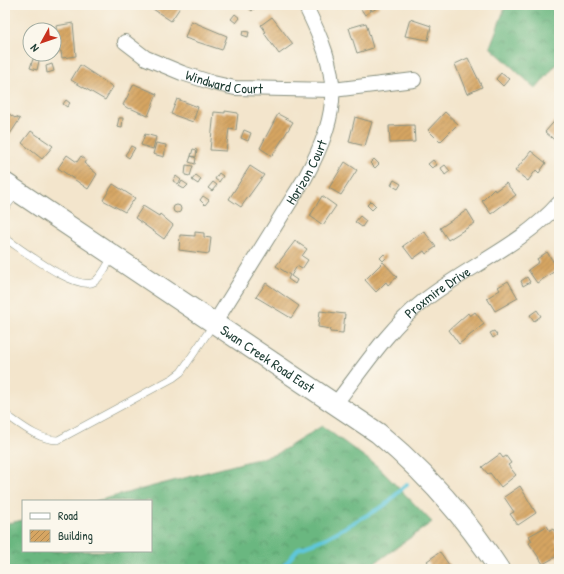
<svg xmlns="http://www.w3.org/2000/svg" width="564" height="574" font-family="'Patrick Hand',sans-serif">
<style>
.forest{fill:url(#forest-crowns);stroke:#457a5a}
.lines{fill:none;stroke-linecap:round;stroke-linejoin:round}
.stream{stroke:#5fc7dc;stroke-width:4}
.building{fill:url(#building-hatch)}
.service-casing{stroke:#899180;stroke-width:8}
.minor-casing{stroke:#899180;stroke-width:16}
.secondary-casing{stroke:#899180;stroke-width:22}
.service{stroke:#fff;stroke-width:7}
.minor{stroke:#fff;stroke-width:14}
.secondary{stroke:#fff;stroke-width:20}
.labels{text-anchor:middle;stroke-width:3;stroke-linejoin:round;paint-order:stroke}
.street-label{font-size:14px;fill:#1f3d34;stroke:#fbf7ec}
</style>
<defs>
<pattern id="forest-crowns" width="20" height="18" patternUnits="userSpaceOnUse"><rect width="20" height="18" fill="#6bb780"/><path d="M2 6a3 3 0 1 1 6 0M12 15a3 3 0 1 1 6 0" fill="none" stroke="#57966a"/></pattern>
<pattern id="building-hatch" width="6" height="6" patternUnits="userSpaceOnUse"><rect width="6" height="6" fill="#d6a562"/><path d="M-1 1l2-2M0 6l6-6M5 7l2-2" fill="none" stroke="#ad8852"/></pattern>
</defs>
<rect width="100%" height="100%" fill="#fbf7ec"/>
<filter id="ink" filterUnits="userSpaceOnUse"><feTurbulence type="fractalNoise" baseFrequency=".025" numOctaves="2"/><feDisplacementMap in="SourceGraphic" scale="8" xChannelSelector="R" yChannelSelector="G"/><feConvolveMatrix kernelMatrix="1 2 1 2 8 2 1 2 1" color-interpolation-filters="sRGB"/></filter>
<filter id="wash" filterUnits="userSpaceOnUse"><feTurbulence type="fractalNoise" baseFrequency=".012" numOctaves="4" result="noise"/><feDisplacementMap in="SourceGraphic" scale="16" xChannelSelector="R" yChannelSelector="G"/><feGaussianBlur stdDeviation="0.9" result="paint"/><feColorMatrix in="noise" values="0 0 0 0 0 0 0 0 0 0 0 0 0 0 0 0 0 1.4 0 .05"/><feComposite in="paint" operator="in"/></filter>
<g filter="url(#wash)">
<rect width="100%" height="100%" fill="#f3e5cc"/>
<path class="forest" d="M 506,5 L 559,5 L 559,61 L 536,89 L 490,47 Z
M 322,426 L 377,466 L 432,522 L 372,565 L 371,569 L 5,569 L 5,524 L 23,520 L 23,551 L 151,551 L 151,501 L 96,501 L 277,454 Z"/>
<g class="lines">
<path class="stream" d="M 281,569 L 299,548 L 326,538 L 385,505 L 407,484"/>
</g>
<g id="blocks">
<path class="building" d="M 151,5 L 180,5 L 181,6 L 171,21 L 150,7 Z
M 245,5 L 257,5 L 252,11 Z
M 368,5 L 371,11 L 365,15 L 361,9 Z
M 369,5 L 378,5 L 379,7 L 372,11 Z
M 235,14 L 240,18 L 236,23 L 231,19 Z
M 272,17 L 293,44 L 279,54 L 264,33 L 266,32 L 261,25 Z
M 410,19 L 431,26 L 428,40 L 405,36 Z
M 191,21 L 227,36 L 222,50 L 185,38 Z
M 73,23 L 76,56 L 62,58 L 61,51 L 59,51 L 56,26 Z
M 366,23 L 373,48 L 357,53 L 349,28 Z
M 243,31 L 249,32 L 248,37 L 242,35 Z
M 468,58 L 482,87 L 467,94 L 455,64 Z
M 33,59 L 39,61 L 37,70 L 30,68 Z
M 52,64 L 54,71 L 47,73 L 46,66 Z
M 80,65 L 113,87 L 105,100 L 71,80 Z
M 501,73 L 509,79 L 503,86 L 496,79 Z
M 134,84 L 157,94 L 148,116 L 130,108 L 129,109 L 123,105 Z
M 177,99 L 198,107 L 193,122 L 171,114 Z
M 66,100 L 70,103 L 67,107 L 63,104 Z
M 5,111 L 15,118 L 16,117 L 20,119 L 10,134 L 5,130 Z
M 225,111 L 238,113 L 236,130 L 229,129 L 226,151 L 210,150 L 214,112 L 225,113 Z
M 445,112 L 458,124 L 440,142 L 428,130 Z
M 278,114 L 293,122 L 272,156 L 260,148 Z
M 559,116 L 559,141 L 558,143 L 545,132 Z
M 355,117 L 372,122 L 365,146 L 349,142 Z
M 119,118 L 123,118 L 122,128 L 117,127 Z
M 414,125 L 415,142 L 390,143 L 389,126 Z
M 244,130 L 251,133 L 248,141 L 241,138 Z
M 31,131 L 53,146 L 42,159 L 22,143 Z
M 145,134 L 156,137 L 153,149 L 141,145 Z
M 156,143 L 166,145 L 164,157 L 153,154 Z
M 131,146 L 135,148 L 129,158 L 125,155 Z
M 193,149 L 197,150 L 196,157 L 191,156 Z
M 531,151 L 546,163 L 539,173 L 536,170 L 528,181 L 515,171 Z
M 67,155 L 77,162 L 81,156 L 86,160 L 84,163 L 97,174 L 88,189 L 58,168 Z
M 191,156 L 196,158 L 195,164 L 189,162 Z
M 374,159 L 379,164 L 375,168 L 370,163 Z
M 433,160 L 437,165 L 432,168 L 428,164 Z
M 345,162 L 357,170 L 341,195 L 329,188 Z
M 186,165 L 193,166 L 190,176 L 185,175 Z
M 445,165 L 450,171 L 445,175 L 441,168 Z
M 250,166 L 264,175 L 241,207 L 229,199 Z
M 219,173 L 223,176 L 219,182 L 215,179 Z
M 196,175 L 201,179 L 198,184 L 192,180 Z
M 176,176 L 181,180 L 178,184 L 173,181 Z
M 394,180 L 401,184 L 398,189 L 391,185 Z
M 182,181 L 188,185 L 184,189 L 179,186 Z
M 213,182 L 217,185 L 212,191 L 208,188 Z
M 506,183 L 516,195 L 491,214 L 482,201 L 494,189 L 495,191 Z
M 113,184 L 135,198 L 125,212 L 103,200 Z
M 203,196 L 209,200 L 205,205 L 200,200 Z
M 322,196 L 336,206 L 323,225 L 310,216 Z
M 371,201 L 376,206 L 372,210 L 367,205 Z
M173 209a4 4 0 1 1 8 0a4 4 0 1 1-8 0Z
M 143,206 L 159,216 L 160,214 L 173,225 L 164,239 L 135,218 Z
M 467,210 L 475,223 L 448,240 L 440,228 Z
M 360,216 L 366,221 L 362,227 L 355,222 Z
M 424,231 L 436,247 L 426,254 L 424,251 L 413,259 L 403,246 Z
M 195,232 L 204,233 L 204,237 L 211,238 L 209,254 L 179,250 L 180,235 L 195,236 Z
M 295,241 L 307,249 L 302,256 L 308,260 L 302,269 L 297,266 L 291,276 L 297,280 L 295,284 L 288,279 L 290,275 L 276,266 Z
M 547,252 L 558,269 L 537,283 L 528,270 L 539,262 L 537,259 Z
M 384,254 L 387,257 L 383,261 L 380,258 Z
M 383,262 L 397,277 L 388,285 L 386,282 L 376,292 L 365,280 Z
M 527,277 L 530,282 L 523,286 L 521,281 Z
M 508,281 L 518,298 L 495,311 L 487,298 L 500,290 L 498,287 Z
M 266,283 L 299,306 L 291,318 L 256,297 Z
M 537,310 L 541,316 L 534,321 L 530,315 Z
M 320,311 L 345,314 L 343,333 L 330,332 L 331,329 L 318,327 Z
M 475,312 L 484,324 L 459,344 L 449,330 L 468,313 L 470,316 Z
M 494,331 L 497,335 L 493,338 L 490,333 Z
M 500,454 L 503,458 L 506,456 L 511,463 L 508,465 L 516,475 L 501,487 L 490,473 L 488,474 L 482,467 Z
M 520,486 L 536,513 L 518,525 L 510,514 L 514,512 L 504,497 Z
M 547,526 L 550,531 L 553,529 L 559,538 L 555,540 L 559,546 L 559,555 L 543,564 L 529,543 L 532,541 L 529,536 Z
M 440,552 L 452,569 L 433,569 L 427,561 Z"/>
</g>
</g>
<g filter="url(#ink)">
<use href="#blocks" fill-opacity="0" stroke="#899180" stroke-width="1"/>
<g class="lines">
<g class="service-casing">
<path id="service" d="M 5,208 L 17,193
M 5,235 L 6,239 C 22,249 76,292 94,282 C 102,277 107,265 112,257
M 5,414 C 21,425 38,440 58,440 L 173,378 L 181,372 L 213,325"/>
</g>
<g class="minor-casing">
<g id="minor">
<path id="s1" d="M 125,42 L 146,58 L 182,73 L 213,83 L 235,88 L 333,90 L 414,80"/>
<path id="s2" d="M 214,324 L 305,178 C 343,107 340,75 305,5"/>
<path id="s3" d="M 336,403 C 361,371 389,328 421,303 C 465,267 520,247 559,203"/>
</g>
</g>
<g class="secondary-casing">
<g id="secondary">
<path id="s4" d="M 5,183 L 378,433 C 425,472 465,517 499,569"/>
</g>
</g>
<use href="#service" class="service"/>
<use href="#minor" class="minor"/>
<use href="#secondary" class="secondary"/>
</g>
</g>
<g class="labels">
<g class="street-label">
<text dy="5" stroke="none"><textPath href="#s1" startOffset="109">Windward Court</textPath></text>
<text dy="5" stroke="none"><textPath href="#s2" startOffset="178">Horizon Court</textPath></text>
<text dy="5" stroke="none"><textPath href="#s3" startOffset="151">Proxmire Drive</textPath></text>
<text dy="5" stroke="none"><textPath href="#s4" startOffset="316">Swan Creek Road East</textPath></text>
</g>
</g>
<rect width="564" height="574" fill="none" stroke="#fbf7ec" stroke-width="20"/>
<rect x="22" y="500" width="130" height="52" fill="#fbf7ec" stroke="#a3ada2"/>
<rect x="30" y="513" width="20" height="6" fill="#ffffff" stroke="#a3ada2"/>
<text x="58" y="520" font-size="12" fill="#1f3d34">Road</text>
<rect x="30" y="530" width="20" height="12" fill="url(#building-hatch)" stroke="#a3ada2"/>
<text x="58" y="540" font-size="12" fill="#1f3d34">Building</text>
<g transform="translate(42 42) rotate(230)"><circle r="19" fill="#fbf7ec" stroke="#a3ada2"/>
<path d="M0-3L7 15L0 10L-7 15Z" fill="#c8321e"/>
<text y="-6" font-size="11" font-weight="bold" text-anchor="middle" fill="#1f3d34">N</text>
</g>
</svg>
